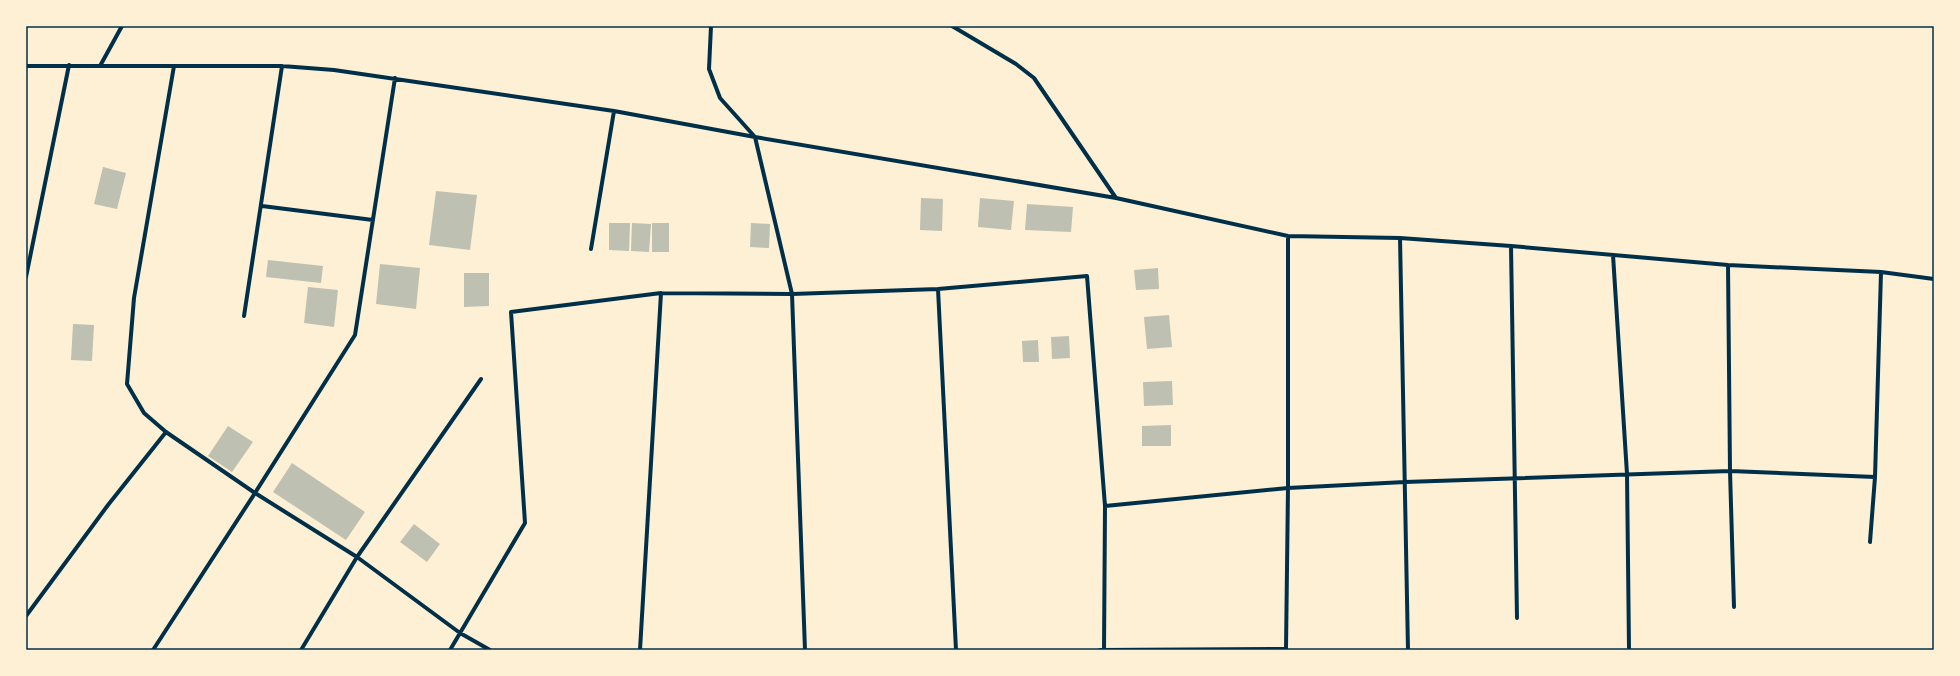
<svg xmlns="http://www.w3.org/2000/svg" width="1960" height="676" font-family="'Fira Sans',sans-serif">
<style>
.building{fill:#bec0b2}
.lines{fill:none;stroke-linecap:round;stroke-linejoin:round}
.minor{stroke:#003049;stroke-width:4}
.neatline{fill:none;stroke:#003049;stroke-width:1.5}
</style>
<rect width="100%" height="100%" fill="#fdf0d5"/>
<path class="building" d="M 103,167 L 126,173 L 117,209 L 94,204 Z
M 436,191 L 477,195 L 470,250 L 429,245 Z
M 921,198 L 943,199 L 942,231 L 920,230 Z
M 980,198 L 1014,201 L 1011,230 L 978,227 Z
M 1027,204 L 1073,207 L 1071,232 L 1025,230 Z
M 609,223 L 630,223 L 629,251 L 609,250 Z
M 632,223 L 651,224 L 649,252 L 631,251 Z
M 652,223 L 669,223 L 669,252 L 652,252 Z
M 751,223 L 770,224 L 769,248 L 750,247 Z
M 268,260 L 323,266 L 321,283 L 266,277 Z
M 380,264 L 420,268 L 416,309 L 376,304 Z
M 1158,268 L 1159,289 L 1136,290 L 1134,270 Z
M 464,273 L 489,273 L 489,306 L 464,307 Z
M 308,287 L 338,290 L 334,327 L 304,323 Z
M 1169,315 L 1172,347 L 1147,349 L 1144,317 Z
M 73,324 L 94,325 L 92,361 L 71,360 Z
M 1069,336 L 1070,358 L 1052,359 L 1051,337 Z
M 1038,340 L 1039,362 L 1023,362 L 1022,341 Z
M 1172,381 L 1173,405 L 1144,406 L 1143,382 Z
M 1171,425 L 1171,446 L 1142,446 L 1142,426 Z
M 228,426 L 253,442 L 232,472 L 208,456 Z
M 292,463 L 365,512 L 346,540 L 273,492 Z
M 414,524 L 440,544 L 427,562 L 400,542 Z"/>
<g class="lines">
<path class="minor" d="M 711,26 L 709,69 L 720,98 L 755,137 L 792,294 L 805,650
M 952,26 L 1016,64 L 1034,78 L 1116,198
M 26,66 L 282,66 L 334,70 L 614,111 L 755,137 L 1116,198 L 1288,236 L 1400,238 L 1511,246 L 1728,265 L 1881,272 L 1934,279
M 100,66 L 122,26
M 174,66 L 134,298 L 127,384 L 144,413 L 166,432 L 255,493 L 357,557 L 460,633 L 490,650
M 262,206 L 373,220
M 1400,238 L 1408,650
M 1511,246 L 1517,618
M 591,249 L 614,111
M 1613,255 L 1627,474 L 1629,648
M 26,277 L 69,65
M 938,289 L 956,650
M 244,316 L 282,66
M 1870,542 L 1875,477 L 1881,272
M 1734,607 L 1730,471 L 1875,477
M 26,616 L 108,505 L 166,432
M 153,650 L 255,493 L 355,335 L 395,78
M 301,650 L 357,557 L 481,379
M 450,650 L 525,523 L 511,312 L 661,293 L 792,294 L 938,289 L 1087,276 L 1105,506 L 1288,488 L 1405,482 L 1730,471 L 1728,265
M 640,650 L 661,293
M 1100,650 L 1286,649 L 1288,488 L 1288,236
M 1104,650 L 1105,506"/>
</g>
<rect width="1960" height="676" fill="none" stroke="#fdf0d5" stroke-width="54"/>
<rect x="27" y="27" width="1906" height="622" class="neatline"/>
</svg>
